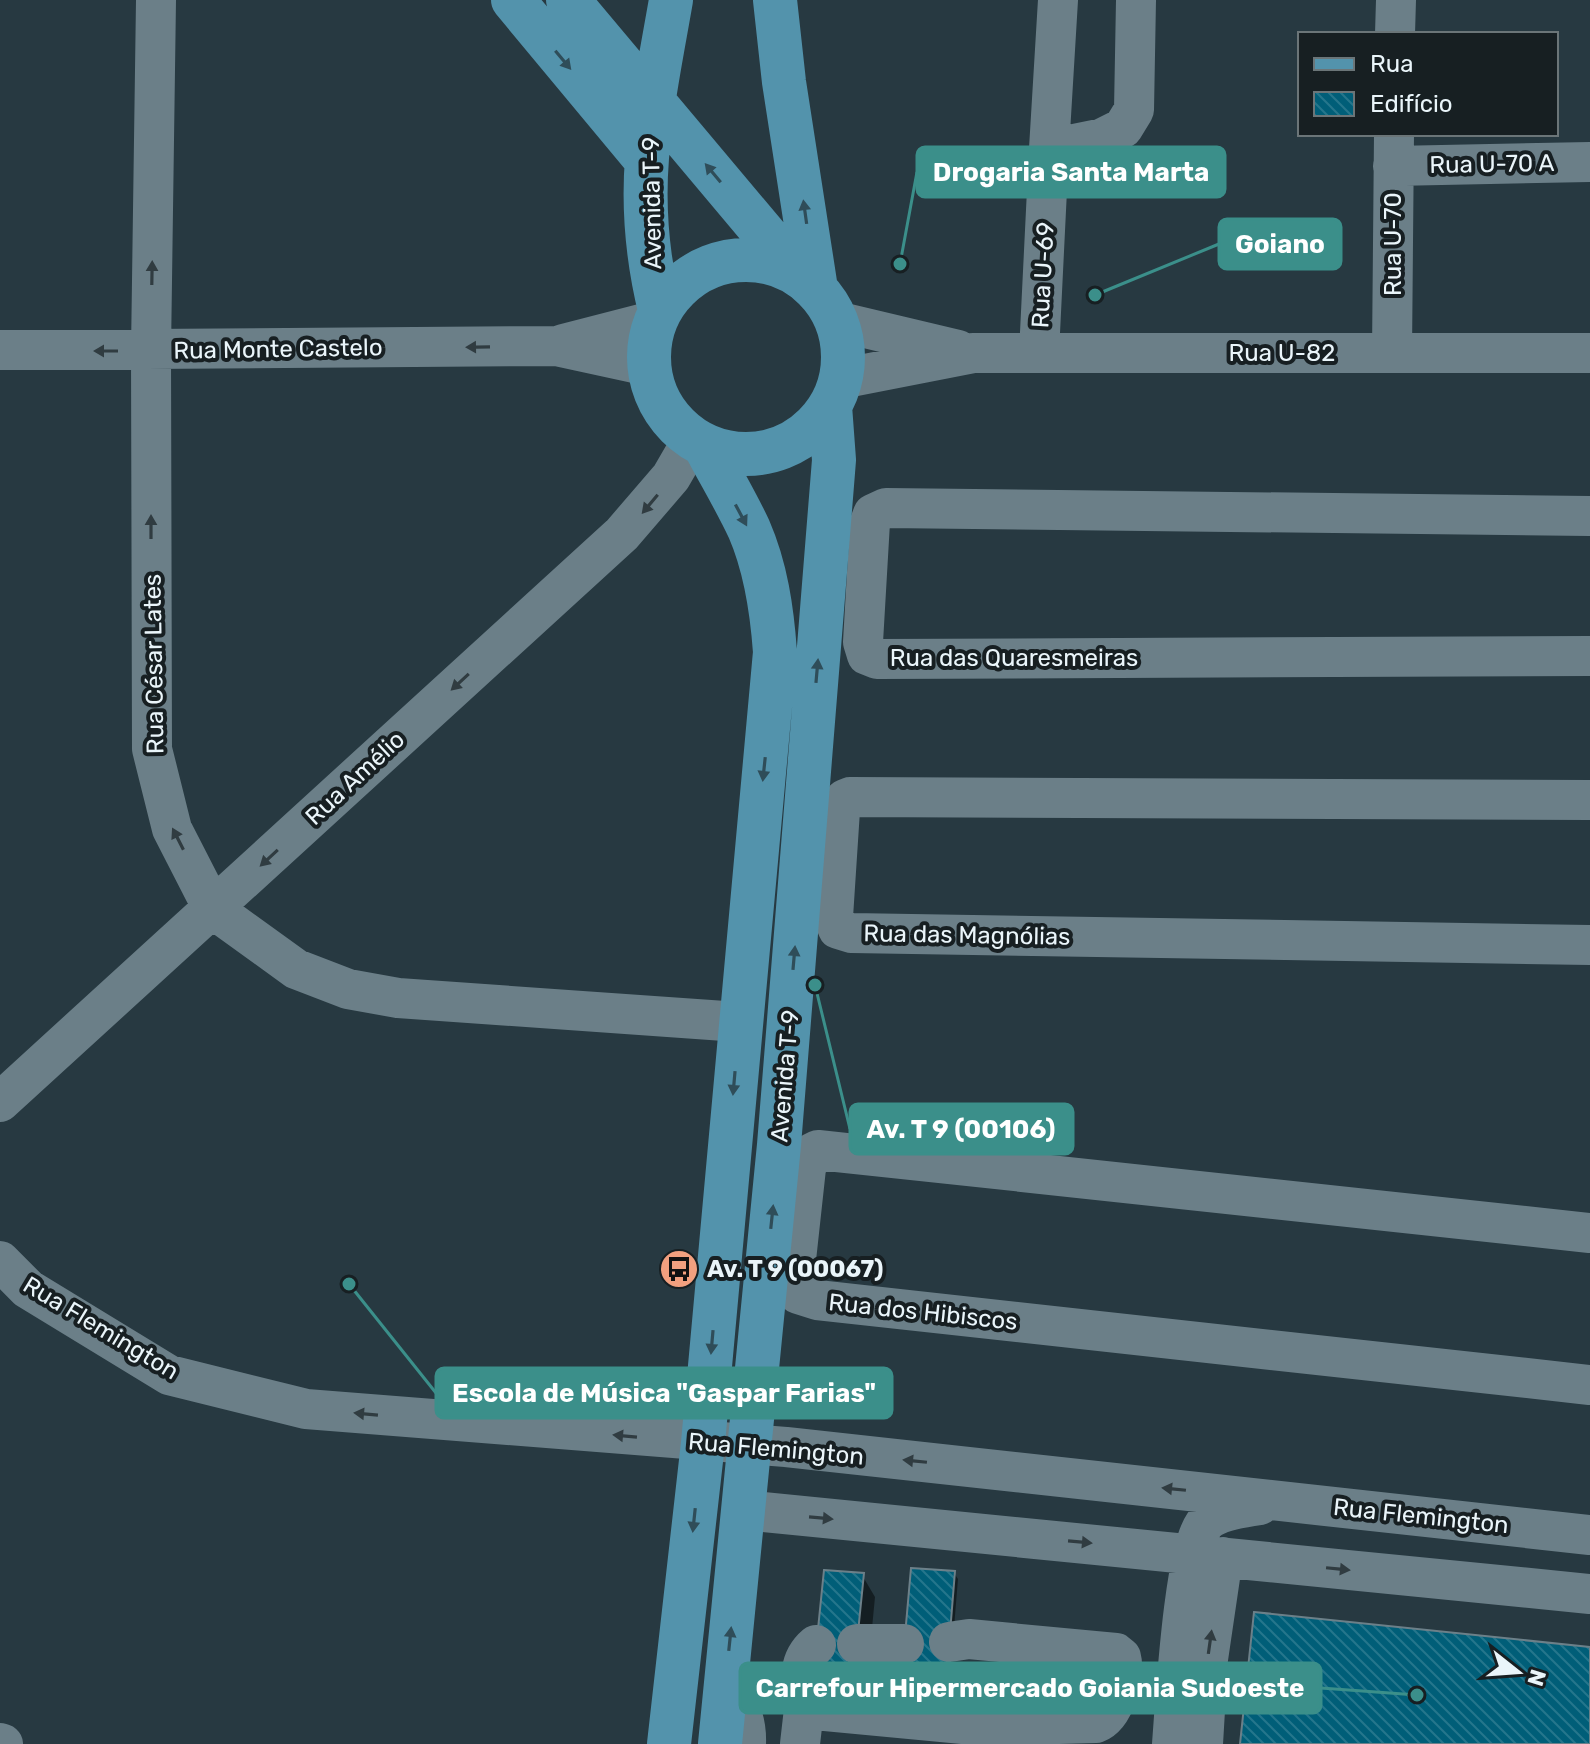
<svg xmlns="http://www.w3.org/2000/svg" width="1590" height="1744" font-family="Rubik,sans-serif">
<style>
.shadow{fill:#0007}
.building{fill:url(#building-back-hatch);stroke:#6c8089;stroke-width:2}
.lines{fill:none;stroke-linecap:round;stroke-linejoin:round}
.minor{stroke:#6b7f88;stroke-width:40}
.major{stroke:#5393ac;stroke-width:44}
.oneway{fill:#2f4d59}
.oneway2{fill:#303c41}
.labels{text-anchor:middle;stroke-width:8;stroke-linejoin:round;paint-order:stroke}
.street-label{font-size:24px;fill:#eaf5fa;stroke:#171f22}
.poi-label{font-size:24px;font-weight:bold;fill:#eaf5fa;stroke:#171f22;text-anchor:start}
.leader{fill:none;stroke:#3b8f8a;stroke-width:3}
.callout-dot{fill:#3b8f8a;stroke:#171f22;stroke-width:3}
.callout{fill:#3b8f8a;stroke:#3b8f8a;stroke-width:3}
.callout-label{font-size:26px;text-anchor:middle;font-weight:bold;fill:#fff}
</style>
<defs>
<pattern id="building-back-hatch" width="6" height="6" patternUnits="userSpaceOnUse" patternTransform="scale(2)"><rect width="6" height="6" fill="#005e78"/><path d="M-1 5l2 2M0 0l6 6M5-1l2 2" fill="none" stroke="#25768c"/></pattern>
</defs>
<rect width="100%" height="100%" fill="#273941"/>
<path class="shadow" d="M 954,1573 L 958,1579 L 948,1701 L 906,1697 L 902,1691 Z
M 862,1575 L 875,1597 L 864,1712 L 814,1688 Z"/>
<path class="building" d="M 911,1568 L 955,1571 L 945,1695 L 900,1692 Z
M 824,1570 L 864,1573 L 852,1692 L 812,1688 Z
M 1254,1612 L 1590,1647 L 1590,1744 L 1240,1744 Z"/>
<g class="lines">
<path class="minor" d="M 156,0 L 151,351 L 152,749 L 172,829 L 213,909 L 296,969 L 348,989 L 398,998 L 739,1022
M 1058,0 L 1049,149 L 1103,138 L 1123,128 L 1134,110 L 1136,0
M 1395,34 L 1396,0
M 1393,166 L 1590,162
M 836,321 L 958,350
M 563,344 L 656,320
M 0,350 L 556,346 L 648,366
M 1039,353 L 1049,149
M 1392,353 L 1394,134
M 840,379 L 973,353 L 1590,353
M 1590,516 L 886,508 L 873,514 L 870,522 L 863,642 L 867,655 L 877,659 L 1590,656
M 1590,800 L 850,797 L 845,799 L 840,810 L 833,917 L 838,929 L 851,933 L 1590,945
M 0,1102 L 622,534 L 671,477 L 693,439
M 1590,1233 L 818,1150 L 812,1153 L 806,1168 L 794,1278 L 798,1294 L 817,1300 L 1590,1385
M 0,1261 L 28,1289 L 169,1375 L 306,1409 L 786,1447 L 1590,1535
M 743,1510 L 1590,1594
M 857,1644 L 904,1644
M 726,1687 C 740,1705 747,1721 746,1744
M 804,1709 C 801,1684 796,1662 816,1645
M 0,1743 L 3,1744
M 800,1744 L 804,1709 L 983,1726 L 1096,1723 C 1115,1716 1126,1675 1121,1657 L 1116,1653 L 969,1639 L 949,1642
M 1172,1744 C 1175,1707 1184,1539 1207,1521 C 1220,1510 1243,1508 1260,1505
M 1203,1744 L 1208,1659 L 1223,1557"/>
<path class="major" d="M 513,0 L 646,160
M 568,0 L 799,275
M 775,0 L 784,82 L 816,289
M649 357a97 97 0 1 1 194 0a97 97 0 1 1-194 0Z
M 660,310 C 648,261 643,208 647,158 C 651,105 662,52 671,0
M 669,1744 L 703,1443 L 775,652 C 772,610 766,568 749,529 C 736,501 719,473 705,446
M 720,1744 L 779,1145 L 834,460 L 830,406"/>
</g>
<defs><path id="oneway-solid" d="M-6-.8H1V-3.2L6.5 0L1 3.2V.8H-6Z" transform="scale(2)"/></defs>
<g class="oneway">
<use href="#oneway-solid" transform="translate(563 60) rotate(50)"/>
<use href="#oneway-solid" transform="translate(713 173) rotate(-130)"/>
<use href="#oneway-solid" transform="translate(805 212) rotate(-98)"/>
<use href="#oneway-solid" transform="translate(741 515) rotate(62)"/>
<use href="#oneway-solid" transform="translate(817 671) rotate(-85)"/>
<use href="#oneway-solid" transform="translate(764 769) rotate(96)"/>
<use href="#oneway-solid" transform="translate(794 958) rotate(-85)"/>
<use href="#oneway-solid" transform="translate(734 1083) rotate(95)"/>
<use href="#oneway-solid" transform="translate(772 1217) rotate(-84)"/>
<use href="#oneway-solid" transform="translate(712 1342) rotate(95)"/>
<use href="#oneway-solid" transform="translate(694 1520) rotate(96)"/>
<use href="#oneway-solid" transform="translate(730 1639) rotate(-84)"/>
</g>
<g class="oneway2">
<use href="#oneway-solid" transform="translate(152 273) rotate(-89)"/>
<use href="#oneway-solid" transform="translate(478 347) rotate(179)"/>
<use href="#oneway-solid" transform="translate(106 351) rotate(-180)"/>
<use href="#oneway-solid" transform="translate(650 504) rotate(130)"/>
<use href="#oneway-solid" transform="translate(151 527) rotate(-90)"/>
<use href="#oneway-solid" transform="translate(460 682) rotate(137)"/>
<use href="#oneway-solid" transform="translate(178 839) rotate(-117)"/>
<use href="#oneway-solid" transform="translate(269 858) rotate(137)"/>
<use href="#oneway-solid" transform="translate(366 1414) rotate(-175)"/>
<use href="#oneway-solid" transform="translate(625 1436) rotate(-175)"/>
<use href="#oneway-solid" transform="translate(915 1461) rotate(-174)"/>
<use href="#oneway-solid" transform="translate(1174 1489) rotate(-174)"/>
<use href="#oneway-solid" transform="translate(821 1518) rotate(5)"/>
<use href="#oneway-solid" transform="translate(1080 1542) rotate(5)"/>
<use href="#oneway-solid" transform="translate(1338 1569) rotate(6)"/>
<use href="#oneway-solid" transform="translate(1210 1642) rotate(-82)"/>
</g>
<defs>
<g id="bus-disc" transform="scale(2)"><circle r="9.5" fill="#f2a07f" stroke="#171f22"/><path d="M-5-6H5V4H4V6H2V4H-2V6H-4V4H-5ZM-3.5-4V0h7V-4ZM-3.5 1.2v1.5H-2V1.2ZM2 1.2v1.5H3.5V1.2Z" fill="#111"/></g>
</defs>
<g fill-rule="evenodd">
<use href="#bus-disc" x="679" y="1269"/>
</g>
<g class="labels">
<g class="street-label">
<text transform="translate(1492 164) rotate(-1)" y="8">Rua U-70 A</text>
<text transform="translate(652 203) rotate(-91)" y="8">Avenida T-9</text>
<text transform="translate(1393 244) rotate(-90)" y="8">Rua U-70</text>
<text transform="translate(1043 275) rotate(-87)" y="8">Rua U-69</text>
<text transform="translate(278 349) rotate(-1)" y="8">Rua Monte Castelo</text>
<text x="1282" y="361">Rua U-82</text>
<text x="1014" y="666">Rua das Quaresmeiras</text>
<text transform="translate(154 664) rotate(-91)" y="8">Rua César Lates</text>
<text transform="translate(355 778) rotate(-43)" y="8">Rua Amélio</text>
<text transform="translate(967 935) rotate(1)" y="8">Rua das Magnólias</text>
<text transform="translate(785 1076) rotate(-85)" y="8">Avenida T-9</text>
<text transform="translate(923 1312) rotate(6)" y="8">Rua dos Hibiscos</text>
<text transform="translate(101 1328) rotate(31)" y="8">Rua Flemington</text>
<text transform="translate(776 1449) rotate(5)" y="8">Rua Flemington</text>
<text transform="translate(1421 1516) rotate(6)" y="8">Rua Flemington</text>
</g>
<g class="poi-label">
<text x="707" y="1277">Av. T 9 (00067)</text>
</g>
</g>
<path class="leader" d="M900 264L917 172M1095 295L1219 244M815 985L850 1129M349 1284L436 1393M1417 1695L1321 1688"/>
<g class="callout-dot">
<circle cx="900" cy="264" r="8"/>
<circle cx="1095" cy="295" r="8"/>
<circle cx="815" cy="985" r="8"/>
<circle cx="349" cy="1284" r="8"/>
<circle cx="1417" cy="1695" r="8"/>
</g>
<g class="callout">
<rect x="917" y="147" width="308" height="50" rx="8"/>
<rect x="1219" y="219" width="122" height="50" rx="8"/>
<rect x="850" y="1104" width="223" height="50" rx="8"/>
<rect x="436" y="1368" width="456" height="50" rx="8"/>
<rect x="740" y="1663" width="581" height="50" rx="8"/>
</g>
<g class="callout-label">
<text x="1071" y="181">Drogaria Santa Marta</text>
<text x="1280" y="253">Goiano</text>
<text x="961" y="1138">Av. T 9 (00106)</text>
<text x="664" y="1402">Escola de Música "Gaspar Farias"</text>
<text x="1030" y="1697">Carrefour Hipermercado Goiania Sudoeste</text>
</g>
<rect x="1298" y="32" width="260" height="104" fill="#171f22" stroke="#6b7578" stroke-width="2"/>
<rect x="1314" y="58" width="40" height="12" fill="#5393ac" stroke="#6b7578" stroke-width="2"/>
<text x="1370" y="72" font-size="24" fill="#eaf5fa">Rua</text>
<rect x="1314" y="92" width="40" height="24" fill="url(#building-back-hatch)" stroke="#6b7578" stroke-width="2"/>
<text x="1370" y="112" font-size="24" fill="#eaf5fa">Edifício</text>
<g transform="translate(1518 1672) rotate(107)" stroke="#171f22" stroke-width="6" paint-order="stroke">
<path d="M0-6L14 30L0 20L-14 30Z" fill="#eaf5fa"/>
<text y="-12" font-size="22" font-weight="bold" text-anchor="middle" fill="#eaf5fa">N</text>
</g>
</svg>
